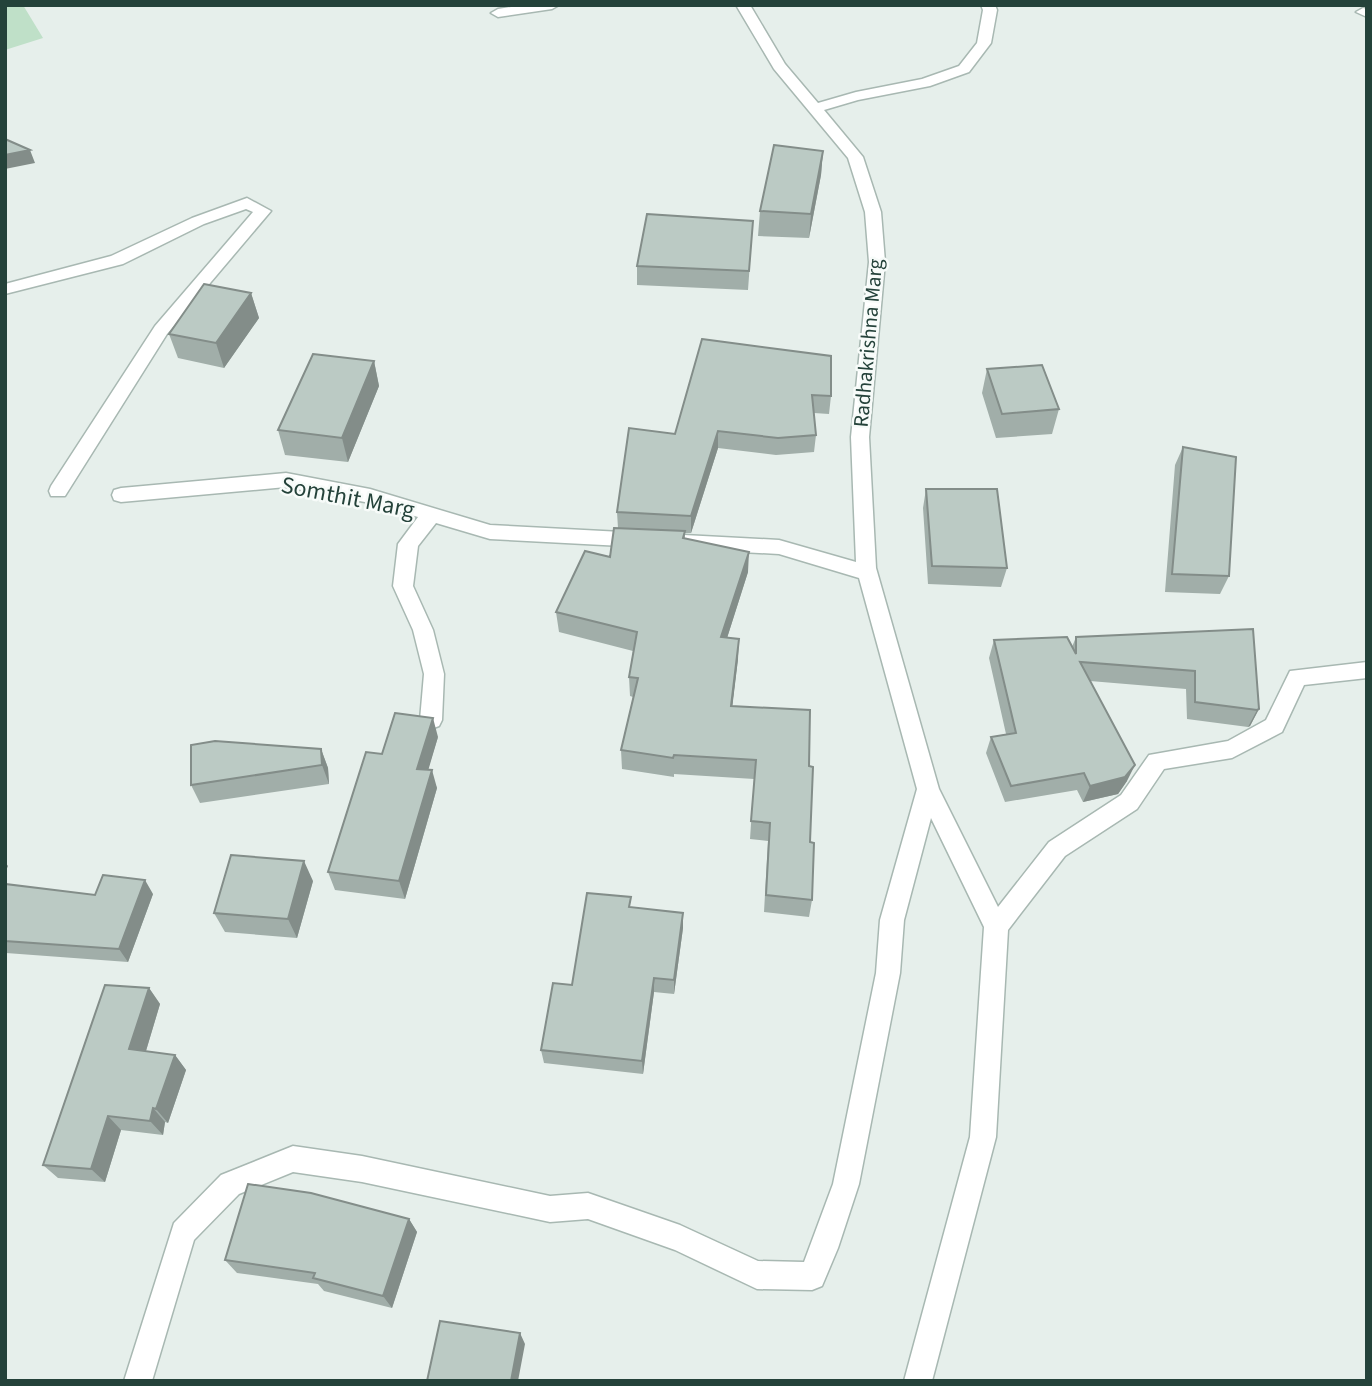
<svg xmlns="http://www.w3.org/2000/svg" width="1372" height="1386" font-family="'Source Sans 3',sans-serif">
<style>
.green{fill:#bfe0c8}
.lines{fill:none;stroke-linecap:round;stroke-linejoin:round}
.minor-casing{stroke:#a8b8b2;stroke-width:3}
.minor{fill:#fff;fill-rule:evenodd}
.wall{fill:#a1aea9}
.shaded-wall{fill:#838d89}
.building{fill:#bbcac4;stroke:#838d89;stroke-width:2}
.labels{text-anchor:middle;stroke-width:5;stroke-linejoin:round;paint-order:stroke}
.far-street-label{font-size:21px;fill:#24423a;stroke:#f7fbf9}
.street-label{font-size:24px;fill:#24423a;stroke:#f7fbf9}
</style>
<rect width="100%" height="100%" fill="#e6efeb"/>
<path class="green" d="M 5,5 L 23,5 L 43,38 L 5,50 Z"/>
<g class="lines">
<g class="minor-casing">
<path id="minor" d="M 523,5 L 559,5 L 552,9 L 498,17 L 491,13 L 498,9 Z
M 736,5 L 750,5 L 785,64 L 818,103 L 856,92 L 922,79 L 959,66 L 977,43 L 983,10 L 981,5 L 995,5 L 997,10 L 991,43 L 969,72 L 930,86 L 858,100 L 824,110 L 863,157 L 881,212 L 885,262 L 869,437 L 876,568 L 939,789 L 998,907 L 1049,842 L 1121,795 L 1149,755 L 1228,741 L 1266,720 L 1290,671 L 1367,662 L 1367,678 L 1304,685 L 1282,732 L 1232,758 L 1164,769 L 1137,809 L 1065,856 L 1008,930 L 996,1137 L 932,1381 L 904,1381 L 970,1137 L 984,927 L 931,818 L 904,920 L 900,973 L 859,1184 L 838,1248 L 822,1286 L 812,1290 L 757,1289 L 675,1250 L 588,1219 L 550,1222 L 362,1182 L 293,1172 L 239,1194 L 194,1240 L 152,1381 L 124,1381 L 174,1223 L 221,1175 L 293,1146 L 362,1156 L 550,1196 L 588,1193 L 680,1225 L 758,1261 L 804,1262 L 833,1184 L 876,973 L 880,920 L 917,789 L 859,578 L 779,554 L 684,549 L 677,547 L 674,542 L 677,537 L 684,535 L 779,540 L 856,562 L 851,437 L 869,262 L 865,212 L 848,158 L 774,69 Z
M 1363,8 L 1367,9 L 1367,17 L 1356,12 Z
M 247,198 L 271,211 L 167,334 L 65,496 L 51,496 L 49,491 L 51,486 L 155,326 L 253,212 L 246,209 L 204,224 L 123,264 L 5,294 L 5,284 L 111,256 L 192,218 Z
M 286,473 L 370,489 L 490,525 L 641,533 L 648,535 L 651,540 L 648,545 L 641,547 L 490,539 L 436,523 L 418,546 L 413,586 L 433,630 L 444,674 L 442,720 L 439,726 L 431,729 L 423,726 L 420,720 L 424,674 L 413,630 L 393,586 L 398,544 L 418,517 L 370,503 L 286,487 L 121,502 L 114,500 L 112,495 L 114,490 L 121,488 Z"/>
</g>
<use href="#minor" class="minor"/>
</g>
<path class="wall" d="M 823,151 L 821,175 L 809,238 L 758,236 L 760,211 Z
M 753,221 L 748,290 L 637,285 L 637,266 Z
M 251,293 L 259,318 L 224,368 L 178,358 L 169,334 Z
M 702,339 L 831,396 L 829,414 L 814,413 L 816,435 L 814,452 L 776,455 L 718,448 L 691,533 L 685,533 L 685,539 L 748,572 L 727,638 L 738,659 L 732,707 L 809,766 L 810,842 L 812,900 L 809,917 L 764,912 L 768,841 L 750,839 L 754,779 L 674,774 L 674,777 L 622,769 L 621,750 L 633,697 L 630,696 L 629,677 L 633,651 L 559,632 L 556,612 L 610,557 L 618,528 L 617,512 L 675,434 Z
M 374,361 L 379,386 L 348,462 L 285,455 L 278,430 Z
M 987,369 L 1059,409 L 1052,434 L 996,438 L 982,393 Z
M 1183,447 L 1229,576 L 1220,594 L 1165,592 L 1175,465 Z
M 926,489 L 1007,568 L 1001,587 L 928,584 L 923,508 Z
M 1253,629 L 1259,709 L 1250,726 L 1248,727 L 1187,719 L 1186,689 L 1090,681 L 1127,781 L 1118,794 L 1083,802 L 1077,790 L 1005,802 L 986,753 L 991,737 L 1006,734 L 989,658 L 994,640 L 1072,647 L 1076,637 Z
M 438,737 L 428,769 L 437,788 L 405,899 L 335,890 L 328,872 Z
M 321,749 L 328,768 L 329,784 L 200,803 L 191,785 Z
M 313,881 L 297,938 L 225,932 L 214,913 Z
M 5,884 L 95,895 L 153,894 L 128,962 L 6,953 L 5,952 Z
M 631,907 L 683,928 L 674,994 L 654,992 L 643,1074 L 544,1063 L 541,1050 L 572,985 Z
M 149,988 L 160,1004 L 146,1051 L 175,1055 L 186,1070 L 168,1123 L 165,1122 L 163,1135 L 121,1130 L 105,1182 L 58,1178 L 43,1165 Z
M 409,1219 L 417,1232 L 392,1308 L 324,1291 L 318,1284 L 237,1273 L 225,1260 Z"/>
<path class="shaded-wall" d="M 30,150 L 35,163 L 5,169 L 5,155 Z
M 823,151 L 821,175 L 809,238 L 811,214 Z
M 251,293 L 259,318 L 224,368 L 216,343 Z
M 374,361 L 379,386 L 348,462 L 342,438 Z
M 718,431 L 718,448 L 691,533 L 691,516 Z
M 749,552 L 748,572 L 721,657 L 721,637 Z
M 739,639 L 738,659 L 730,726 L 731,706 Z
M 1259,709 L 1250,726 L 1248,727 L 1257,710 Z
M 433,718 L 438,737 L 423,788 L 417,769 Z
M 321,749 L 328,768 L 329,784 L 322,765 Z
M 1135,765 L 1127,781 L 1118,794 L 1083,802 L 1090,786 Z
M 432,770 L 437,788 L 405,899 L 399,881 Z
M 304,861 L 313,881 L 297,938 L 288,919 Z
M 5,862 L 8,866 L 5,873 Z
M 145,880 L 153,894 L 128,962 L 119,949 Z
M 683,913 L 683,928 L 674,994 L 674,980 Z
M 654,978 L 654,992 L 643,1074 L 642,1061 Z
M 149,988 L 160,1004 L 142,1064 L 129,1049 Z
M 175,1055 L 186,1070 L 168,1123 L 156,1109 Z
M 153,1108 L 165,1122 L 163,1135 L 150,1121 Z
M 108,1116 L 121,1130 L 105,1182 L 91,1169 Z
M 409,1219 L 417,1232 L 392,1308 L 383,1296 Z
M 520,1333 L 525,1344 L 518,1381 L 511,1381 Z"/>
<path class="building" d="M 5,139 L 30,150 L 5,155 Z
M 774,145 L 823,151 L 811,214 L 760,211 Z
M 647,214 L 753,221 L 749,271 L 637,266 Z
M 204,284 L 251,293 L 216,343 L 169,334 Z
M 702,339 L 831,356 L 831,396 L 812,395 L 816,435 L 778,438 L 718,431 L 691,516 L 617,512 L 629,428 L 675,434 Z
M 313,354 L 374,361 L 342,438 L 278,430 Z
M 1042,365 L 1059,409 L 1002,414 L 987,369 Z
M 1183,447 L 1236,457 L 1229,576 L 1172,574 Z
M 926,489 L 997,489 L 1007,568 L 932,566 Z
M 614,528 L 685,531 L 683,538 L 749,552 L 721,637 L 739,639 L 731,706 L 810,710 L 809,766 L 813,767 L 810,842 L 814,843 L 812,900 L 766,895 L 770,823 L 751,821 L 756,760 L 674,755 L 673,758 L 621,750 L 638,678 L 629,677 L 637,632 L 556,612 L 585,551 L 610,557 Z
M 1253,629 L 1259,709 L 1257,710 L 1195,702 L 1195,671 L 1080,662 L 1135,765 L 1125,777 L 1090,786 L 1084,773 L 1011,786 L 991,737 L 1016,733 L 994,640 L 1067,637 L 1076,654 L 1076,637 Z
M 395,713 L 433,718 L 417,769 L 432,770 L 399,881 L 328,872 L 366,752 L 382,754 Z
M 215,741 L 321,749 L 322,765 L 191,785 L 191,745 Z
M 231,855 L 304,861 L 288,919 L 214,913 Z
M 103,875 L 145,880 L 119,949 L 5,941 L 5,884 L 95,895 Z
M 587,893 L 631,897 L 629,907 L 683,913 L 674,980 L 654,978 L 642,1061 L 541,1050 L 553,983 L 572,985 Z
M 105,985 L 149,988 L 129,1049 L 175,1055 L 156,1109 L 153,1108 L 150,1121 L 108,1116 L 91,1169 L 43,1165 Z
M 248,1184 L 311,1193 L 409,1219 L 383,1296 L 313,1278 L 315,1273 L 225,1260 Z
M 440,1321 L 520,1333 L 511,1381 L 427,1381 Z"/>
<g class="labels">
<g class="far-street-label">
<text transform="translate(868 343) rotate(-85)" y="7">Radhakrishna Marg</text>
</g>
<g class="street-label">
<text transform="translate(348 497) rotate(11)" y="8">Somthit Marg</text>
</g>
</g>
<rect width="1372" height="1386" fill="none" stroke="#24423a" stroke-width="14"/>
</svg>
